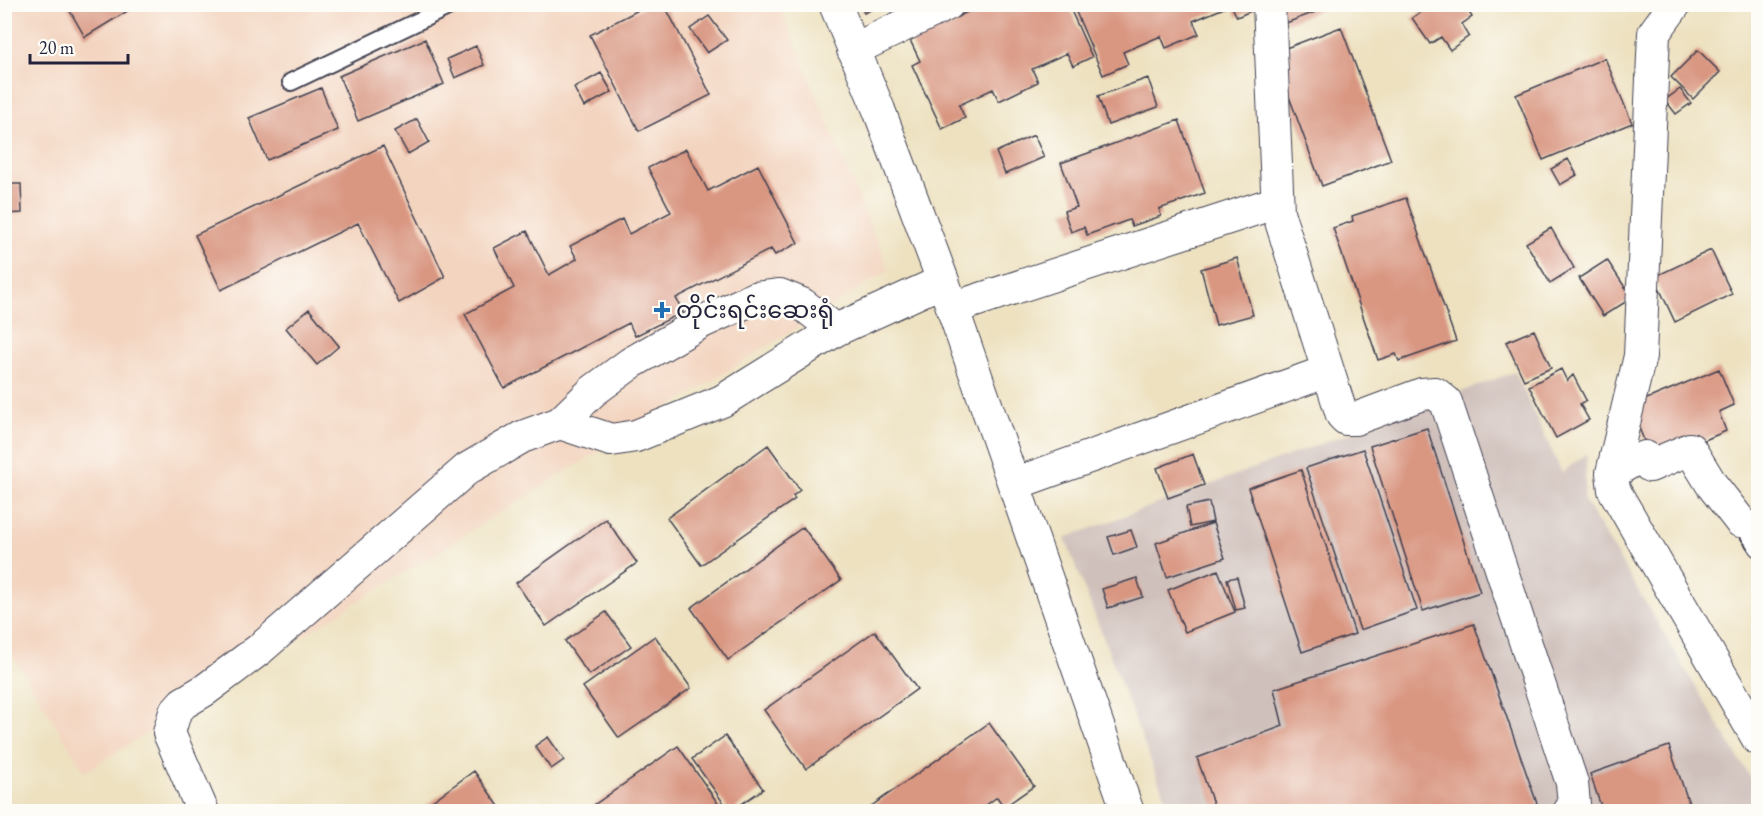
<svg xmlns="http://www.w3.org/2000/svg" width="1763" height="816" font-family="'EB Garamond','Noto Sans Myanmar',serif">
<style>
.built{fill:#f3d4bf}
.industrial{fill:#cfc0bb}
.building{fill:#d99782}
.lines{fill:none;stroke-linecap:round;stroke-linejoin:round}
.lane-casing{stroke:#403f4f;stroke-width:20}
.street-casing{stroke:#403f4f;stroke-width:34}
.lane{stroke:#fff;stroke-width:16}
.street{stroke:#fff;stroke-width:32}
.poi-dot{fill:#1f6fb2;stroke:#fdfcf7;stroke-width:2}
.labels{text-anchor:middle;stroke-width:5;stroke-linejoin:round;paint-order:stroke}
.poi-label{font-size:24px;fill:#22223b;stroke:#fdfcf7;text-anchor:start}
</style>
<rect width="100%" height="100%" fill="#fdfcf7"/>
<filter id="ink" filterUnits="userSpaceOnUse"><feTurbulence type="fractalNoise" baseFrequency=".0167" numOctaves="2"/><feDisplacementMap in="SourceGraphic" scale="12" xChannelSelector="R" yChannelSelector="G"/><feConvolveMatrix kernelMatrix="1 2 1 2 8 2 1 2 1" color-interpolation-filters="sRGB"/></filter>
<filter id="wash" filterUnits="userSpaceOnUse"><feTurbulence type="fractalNoise" baseFrequency=".008" numOctaves="4" result="noise"/><feDisplacementMap in="SourceGraphic" scale="24" xChannelSelector="R" yChannelSelector="G"/><feGaussianBlur stdDeviation="1.35" result="paint"/><feColorMatrix in="noise" values="0 0 0 0 0 0 0 0 0 0 0 0 0 0 0 0 0 1.4 0 .05"/><feComposite in="paint" operator="in"/></filter>
<g filter="url(#wash)">
<rect width="100%" height="100%" fill="#ede1c0"/>
<path class="built" d="M 5,5 L 779,5 L 889,270 L 85,772 L 5,643 Z"/>
<path class="industrial" d="M 1515,372 L 1562,473 L 1587,453 L 1584,500 L 1758,791 L 1758,811 L 1170,811 L 1065,538 Z"/>
<g id="blocks">
<path class="building" d="M 66,4 L 139,4 L 85,37 Z
M 650,4 L 664,4 L 711,95 L 639,131 L 590,35 Z
M 860,4 L 883,4 L 864,13 Z
M 984,4 L 1068,4 L 1092,57 L 1073,66 L 1067,53 L 1032,69 L 1038,82 L 999,101 L 993,89 L 959,105 L 965,118 L 942,129 L 912,65 L 920,61 L 910,40 Z
M 1082,4 L 1267,4 L 1237,17 L 1231,5 L 1193,21 L 1199,34 L 1166,48 L 1161,36 L 1123,52 L 1128,64 L 1103,75 L 1076,12 L 1084,9 Z
M 1279,4 L 1334,4 L 1334,5 L 1286,23 Z
M 1432,4 L 1464,4 L 1472,17 L 1462,24 L 1469,36 L 1450,50 L 1441,37 L 1430,44 L 1412,18 Z
M 709,16 L 727,40 L 707,53 L 690,29 Z
M 1341,27 L 1391,160 L 1322,186 L 1273,53 Z
M 425,39 L 444,84 L 358,121 L 339,76 Z
M 476,46 L 484,65 L 455,78 L 447,59 Z
M 1698,50 L 1720,72 L 1693,99 L 1671,77 Z
M 1605,58 L 1632,123 L 1543,160 L 1516,95 Z
M 601,73 L 612,92 L 584,107 L 574,88 Z
M 1148,78 L 1158,107 L 1108,125 L 1098,96 Z
M 321,88 L 338,130 L 267,160 L 249,118 Z
M 1680,89 L 1691,103 L 1676,114 L 1665,100 Z
M 417,119 L 429,142 L 408,154 L 395,131 Z
M 1179,120 L 1205,193 L 1159,209 L 1161,216 L 1132,226 L 1129,220 L 1087,235 L 1084,227 L 1071,232 L 1064,211 L 1077,207 L 1061,163 Z
M 1034,135 L 1044,157 L 1005,174 L 996,152 Z
M 383,146 L 445,277 L 399,303 L 358,223 L 221,290 L 195,235 Z
M 686,149 L 708,191 L 758,165 L 798,243 L 775,255 L 771,249 L 676,298 L 683,312 L 635,336 L 629,323 L 504,388 L 465,314 L 514,288 L 494,248 L 527,231 L 549,275 L 577,259 L 570,246 L 622,219 L 629,234 L 671,212 L 648,168 Z
M 1568,159 L 1577,175 L 1560,185 L 1551,169 Z
M 4,184 L 21,184 L 22,213 L 4,214 Z
M 1406,198 L 1456,341 L 1399,361 L 1396,354 L 1378,360 L 1333,228 L 1353,221 L 1352,216 Z
M 1551,228 L 1574,268 L 1550,283 L 1526,243 Z
M 1711,250 L 1732,294 L 1675,322 L 1654,277 Z
M 1237,258 L 1253,315 L 1216,325 L 1201,269 Z
M 1607,260 L 1632,298 L 1603,316 L 1579,278 Z
M 309,309 L 339,346 L 317,365 L 286,328 Z
M 1534,330 L 1551,368 L 1524,380 L 1506,342 Z
M 1561,369 L 1567,381 L 1573,375 L 1586,400 L 1580,404 L 1589,420 L 1556,438 L 1529,386 Z
M 1719,369 L 1734,405 L 1719,412 L 1726,431 L 1653,462 L 1630,406 Z
M 1427,428 L 1480,592 L 1423,611 L 1370,446 Z
M 768,445 L 800,490 L 793,496 L 795,499 L 701,565 L 667,518 Z
M 1363,449 L 1417,610 L 1360,630 L 1306,468 Z
M 1193,454 L 1204,485 L 1168,498 L 1157,468 Z
M 1301,470 L 1355,634 L 1302,652 L 1248,488 Z
M 1209,502 L 1213,522 L 1190,527 L 1186,507 Z
M 606,519 L 637,563 L 546,626 L 516,583 Z
M 1213,523 L 1225,558 L 1167,577 L 1156,543 Z
M 803,527 L 841,580 L 728,660 L 691,608 Z
M 1131,530 L 1137,547 L 1114,555 L 1108,537 Z
M 1218,570 L 1235,612 L 1185,632 L 1168,590 Z
M 1237,577 L 1245,608 L 1236,610 L 1227,579 Z
M 1137,578 L 1143,597 L 1108,608 L 1102,589 Z
M 606,612 L 631,646 L 589,675 L 565,641 Z
M 1474,624 L 1540,812 L 1216,812 L 1197,758 L 1283,726 L 1274,689 Z
M 875,631 L 917,689 L 806,769 L 764,710 Z
M 655,636 L 691,688 L 619,738 L 583,687 Z
M 989,723 L 1034,786 L 1004,807 L 997,797 L 977,812 L 863,812 Z
M 725,736 L 763,789 L 730,812 L 692,759 Z
M 548,737 L 564,760 L 551,769 L 535,746 Z
M 678,746 L 724,812 L 598,812 L 594,805 Z
M 1669,746 L 1692,812 L 1603,812 L 1590,774 Z
M 474,771 L 503,812 L 417,812 Z"/>
</g>
</g>
<g filter="url(#ink)">
<use href="#blocks" fill-opacity="0" stroke="#403f4f" stroke-width="1.5"/>
<g class="lines">
<g class="lane-casing">
<path id="lane" d="M 291,82 L 454,4
M 1740,521 L 1758,548"/>
</g>
<g class="street-casing">
<path id="street" d="M 835,4 L 879,110 L 943,281 L 1128,812
M 1269,4 L 1278,212
M 1675,4 L 1654,33 L 1640,356 L 1612,473 L 1614,490 L 1758,739
M 853,50 L 948,4
M 953,308 L 1262,207 L 1272,206 L 1278,212 L 1342,415 L 1346,419 L 1355,419 L 1422,394 L 1435,393 L 1446,402 L 1572,783 L 1574,804 L 1569,812
M 560,423 L 593,391 L 631,363 L 702,322 L 755,298 L 780,295 L 802,304 L 836,330
M 1612,473 L 1631,462 L 1645,457 L 1650,466 L 1690,449 L 1712,485 L 1740,521
M 1014,484 L 1328,371
M 203,812 L 169,733 L 175,712 L 183,703 L 205,690 L 260,649 L 467,469 L 522,437 L 560,423 L 611,440 L 636,436 L 722,401 L 836,330 L 943,281"/>
</g>
<use href="#lane" class="lane"/>
<use href="#street" class="street"/>
</g>
</g>
<path class="poi-dot" d="M659 301h6v6h6v6h-6v6h-6v-6h-6v-6h6z"/>
<g class="labels">
<g class="poi-label">
<text x="676" y="318">တိုင်းရင်းဆေးရုံ</text>
</g>
</g>
<rect width="1763" height="816" fill="none" stroke="#fdfcf7" stroke-width="24"/>
<path d="M30 54v9h98v-9" fill="none" stroke="#22223b" stroke-width="3"/>
<text x="39" y="54" font-size="18" fill="#22223b" stroke="#fdfcf7" stroke-width="4.5" paint-order="stroke">20 m</text>
</svg>
